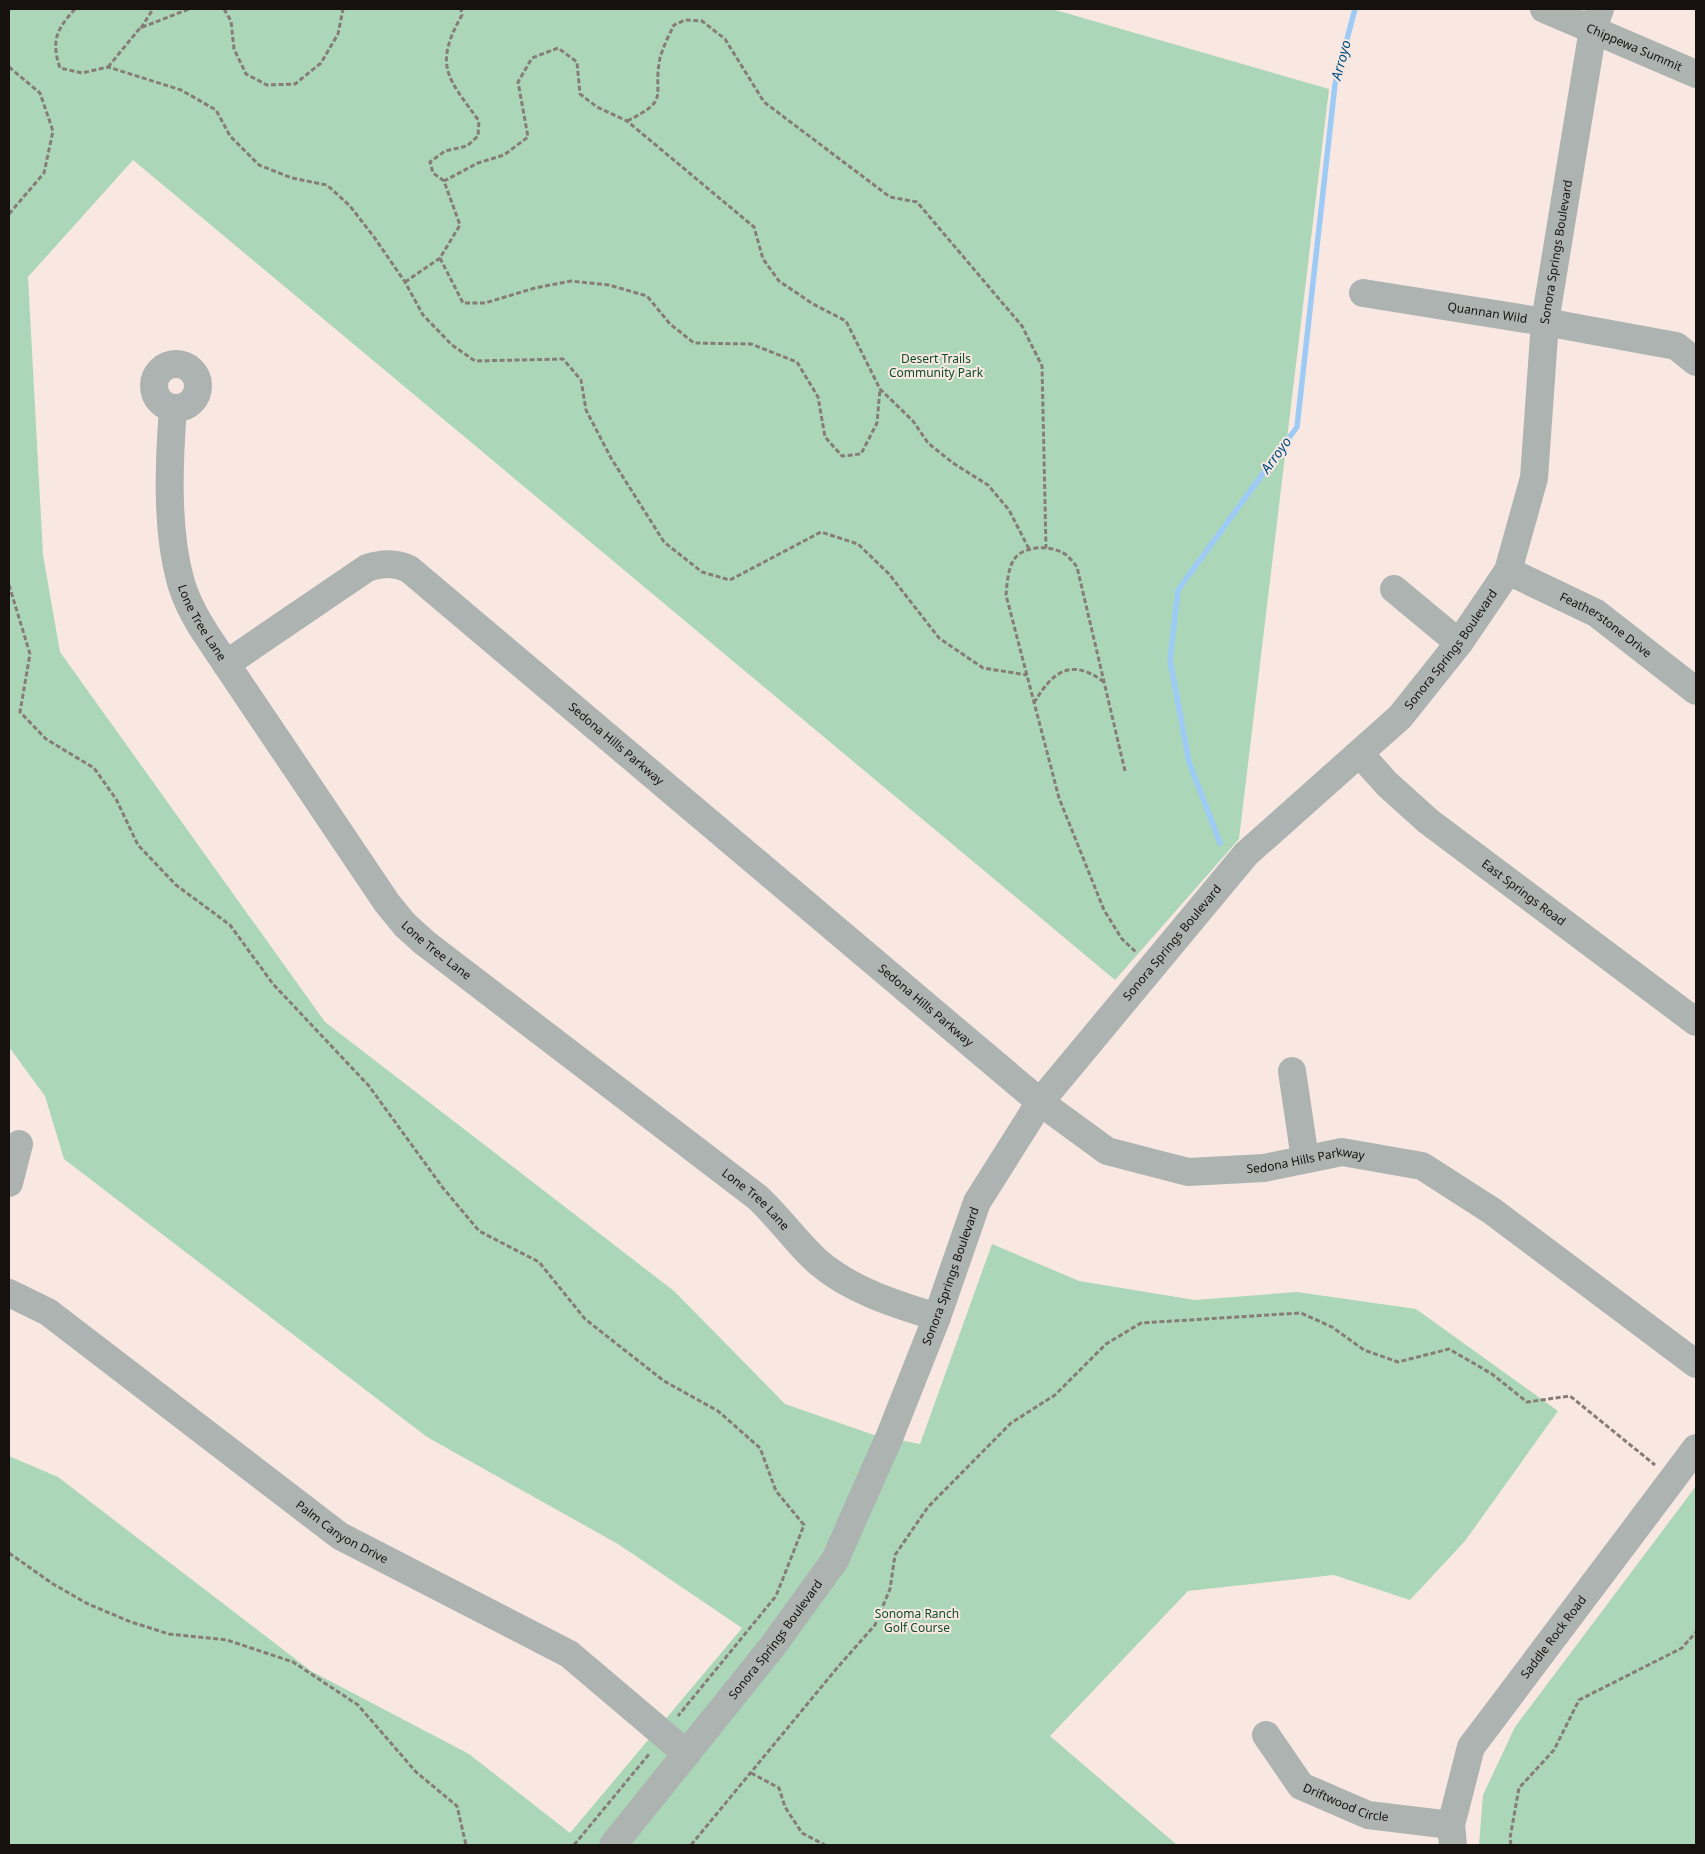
<svg xmlns="http://www.w3.org/2000/svg" width="1705" height="1854" font-family="'Noto Sans',sans-serif">
<style>
.green{fill:#abd7b8}
.lines{fill:none;stroke-linecap:round;stroke-linejoin:round}
.stream{stroke:#9dcbf6;stroke-width:5.5}
.path{stroke:#877d78;stroke-width:3;stroke-dasharray:5 2.5;stroke-linecap:butt}
.minor{stroke:#acb3b1;stroke-width:28}
.labels{text-anchor:middle;stroke-width:4;stroke-linejoin:round;paint-order:stroke}
.street-label{font-size:12px;fill:#16110f;stroke:#f8e8e1}
.park-label{font-size:12px;fill:#0c4c29;stroke:#f8e8e1}
.water-label{font-size:14px;font-style:italic;fill:#004f83;stroke:#f8e8e1}
</style>
<rect width="100%" height="100%" fill="#f8e8e1"/>
<path class="green" d="M 9,9 L 1052,9 L 1329,89 L 1239,839 L 1115,980 L 133,160 L 28,277 L 43,555 L 60,652 L 325,1022 L 674,1291 L 785,1404 L 874,1435 L 920,1444 L 992,1244 L 1079,1281 L 1195,1300 L 1297,1292 L 1416,1309 L 1558,1411 L 1465,1541 L 1410,1600 L 1334,1575 L 1188,1591 L 1050,1736 L 1177,1845 L 9,1845 L 9,1456 L 58,1477 L 311,1671 L 469,1754 L 570,1833 L 742,1628 L 618,1544 L 427,1437 L 64,1159 L 45,1096 L 9,1047 Z
M 1696,1486 L 1696,1845 L 1479,1845 L 1483,1795 L 1515,1727 Z"/>
<g class="lines">
<path class="stream" d="M 1220,843 L 1189,762 L 1170,660 L 1178,590 L 1297,427 L 1335,84 L 1355,9"/>
<path class="path" d="M 75,9 C 56,30 51,41 60,68 L 82,73 L 108,67 L 181,90 L 216,110 L 230,136 L 259,165 L 292,178 L 327,185 L 350,206 L 374,237 L 405,282 L 423,315 L 452,345 L 475,361 L 563,359 L 581,380 L 586,410 L 611,458 L 664,542 L 702,572 L 730,580 L 821,532 L 858,544 L 889,574 L 939,638 L 983,668 L 1027,675
M 224,9 L 231,21 L 234,49 L 246,74 L 267,85 L 295,84 L 321,63 L 338,34 L 343,9
M 141,28 L 153,9
M 9,67 L 40,93 L 53,131 L 44,173 L 9,214
M 108,67 L 140,28 L 189,9
M 627,121 C 672,99 652,97 660,58 C 663,47 669,35 674,25 L 685,20 L 702,21 L 725,39 L 764,102 L 890,197 L 917,202 L 1022,326 L 1042,366 L 1046,548
M 444,181 L 433,173 L 430,162 L 445,151 L 467,146 L 478,136 L 479,121 C 448,78 433,66 462,15 L 461,9
M 440,258 L 463,303 L 485,303 L 535,288 L 571,281 L 609,285 L 647,296 L 670,324 L 694,343 L 751,344 L 797,362 L 818,397 L 825,437 L 842,456 L 861,454 L 877,423 L 880,389
M 405,282 L 440,258 L 460,225 L 444,181 L 478,163 L 504,155 L 528,137 L 518,82 L 532,58 L 558,48 L 577,62 L 580,94 L 597,107 L 627,121 L 754,227 L 763,259 L 779,281 L 813,304 L 846,321 L 880,389 L 913,421 L 928,443 L 953,463 L 988,485 L 1009,510 L 1029,549
M 9,585 L 30,654 L 20,712 L 46,739 L 94,768 L 116,799 L 138,845 L 176,885 L 230,925 L 273,984 L 369,1086 L 443,1188 L 479,1231 L 539,1262 L 585,1319 L 664,1381 L 718,1411 L 760,1448 L 776,1491 L 804,1525 L 776,1596 L 678,1716
M 1034,703 C 1052,672 1071,657 1104,682
M 1125,771 L 1077,567 C 1073,562 1068,555 1063,553 C 1050,545 1022,545 1013,561 C 1008,570 1007,584 1006,595 L 1059,798 L 1104,910 L 1122,939 L 1136,952
M 9,1553 L 53,1584 L 88,1604 L 131,1622 L 169,1634 L 227,1640 L 293,1662 L 358,1705 L 416,1772 L 457,1806 L 466,1845
M 751,1773 L 779,1788 L 785,1807 L 802,1833 L 825,1845
M 574,1845 L 650,1753
M 691,1845 L 837,1668 L 875,1625 L 890,1589 L 895,1555 L 928,1507 L 1011,1423 L 1055,1395 L 1106,1344 L 1141,1323 L 1301,1313 L 1332,1327 L 1364,1350 L 1398,1362 L 1449,1349 L 1492,1374 L 1527,1402 L 1570,1396 L 1655,1465
M 1511,1845 L 1510,1838 L 1519,1788 L 1554,1750 L 1579,1700 L 1682,1648 L 1696,1632"/>
<g class="minor">
<path id="s1" d="M 1544,9 L 1696,74"/>
<path id="s2" d="M 1363,293 L 1545,322 L 1676,346 L 1696,362"/>
<circle cx="176" cy="386" r="22"/>
<path id="s3" d="M 173,408 C 169,461 166,528 180,579 C 185,599 195,617 206,634 L 387,903 L 405,925 L 425,943 L 757,1197 C 779,1217 796,1242 818,1262 C 852,1291 895,1304 937,1317"/>
<path id="s4" d="M 1508,571 L 1596,613 L 1696,691"/>
<path d="M 1394,589 L 1459,643"/>
<path id="s5" d="M 226,664 L 367,568 C 382,563 395,562 409,569 L 1040,1102 L 1107,1151 L 1188,1172 L 1264,1168 L 1342,1152 L 1422,1166 L 1492,1211 L 1696,1364"/>
<path id="s6" d="M 1360,754 L 1387,784 L 1428,821 L 1696,1022"/>
<path d="M 1292,1071 L 1305,1159"/>
<path d="M 9,1183 L 19,1144"/>
<path id="s7" d="M 9,1293 L 48,1312 L 340,1536 L 569,1654 L 687,1754"/>
<path id="s8" d="M 1266,1735 L 1301,1786 L 1368,1815 L 1451,1825"/>
<path id="s9" d="M 613,1845 L 772,1647 L 835,1560 L 889,1438 L 937,1317 L 977,1202 L 1040,1102 L 1246,854 L 1400,717 L 1459,643 L 1508,571 L 1534,478 L 1545,322 L 1593,29 L 1600,9"/>
<path id="s10" d="M 1453,1845 L 1451,1825 L 1471,1747 L 1696,1448"/>
</g>
</g>
<g class="labels">
<g class="street-label">
<text dy="4" stroke="none"><textPath href="#s1" startOffset="98">Chippewa Summit</textPath></text>
<text dy="4" stroke="none"><textPath href="#s9" startOffset="1899">Sonora Springs Boulevard</textPath></text>
<text dy="4" stroke="none"><textPath href="#s2" startOffset="126">Quannan Wild</textPath></text>
<text dy="4" stroke="none"><textPath href="#s3" startOffset="221">Lone Tree Lane</textPath></text>
<text dy="4" stroke="none"><textPath href="#s4" startOffset="112">Featherstone Drive</textPath></text>
<text dy="4" stroke="none"><textPath href="#s9" startOffset="1478">Sonora Springs Boulevard</textPath></text>
<text dy="4" stroke="none"><textPath href="#s5" startOffset="485">Sedona Hills Parkway</textPath></text>
<text dy="4" stroke="none"><textPath href="#s6" startOffset="215">East Springs Road</textPath></text>
<text dy="4" stroke="none"><textPath href="#s9" startOffset="1072">Sonora Springs Boulevard</textPath></text>
<text dy="4" stroke="none"><textPath href="#s3" startOffset="626">Lone Tree Lane</textPath></text>
<text dy="4" stroke="none"><textPath href="#s5" startOffset="890">Sedona Hills Parkway</textPath></text>
<text dy="4" stroke="none"><textPath href="#s5" startOffset="1325">Sedona Hills Parkway</textPath></text>
<text dy="4" stroke="none"><textPath href="#s3" startOffset="1031">Lone Tree Lane</textPath></text>
<text dy="4" stroke="none"><textPath href="#s9" startOffset="668">Sonora Springs Boulevard</textPath></text>
<text dy="4" stroke="none"><textPath href="#s7" startOffset="411">Palm Canyon Drive</textPath></text>
<text dy="4" stroke="none"><textPath href="#s10" startOffset="238">Saddle Rock Road</textPath></text>
<text dy="4" stroke="none"><textPath href="#s9" startOffset="262">Sonora Springs Boulevard</textPath></text>
<text dy="4" stroke="none"><textPath href="#s8" startOffset="110">Driftwood Circle</textPath></text>
</g>
<g class="park-label">
<text x="936" y="363">Desert Trails<tspan x="936" dy="14">Community Park</tspan></text>
<text x="917" y="1618">Sonoma Ranch<tspan x="917" dy="14">Golf Course</tspan></text>
</g>
<g class="water-label">
<text transform="translate(1341 60) rotate(-75)" y="5">Arroyo</text>
<text transform="translate(1276 455) rotate(-54)" y="5">Arroyo</text>
</g>
</g>
<rect width="1705" height="1854" fill="none" stroke="#16110f" stroke-width="20"/>
</svg>
